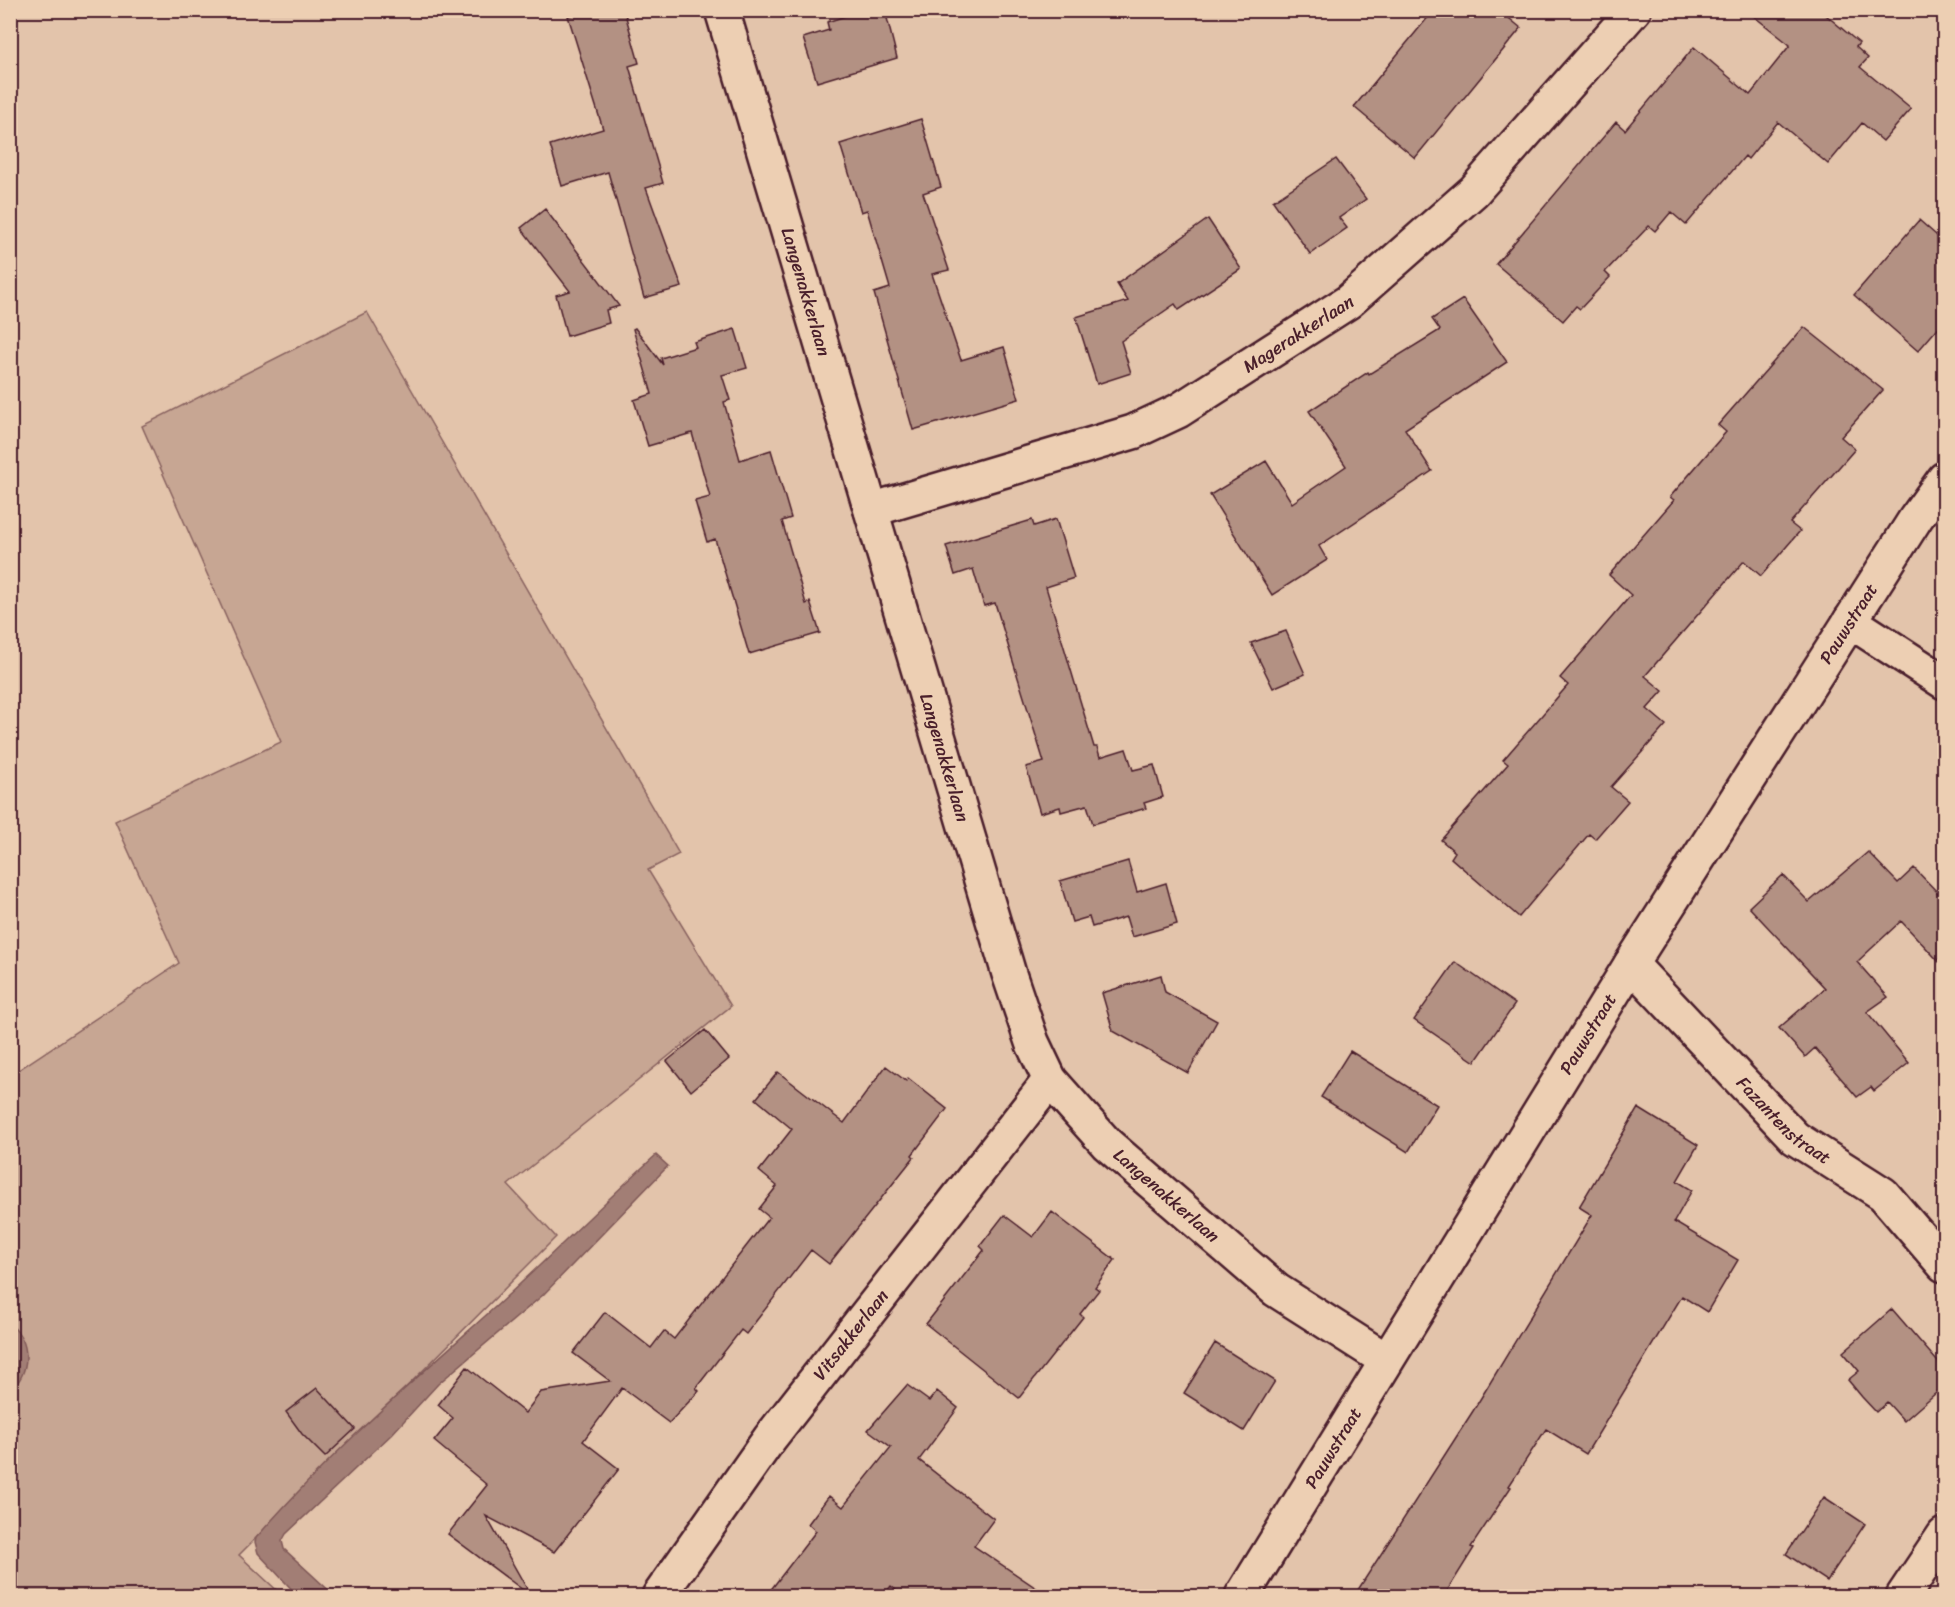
<svg xmlns="http://www.w3.org/2000/svg" width="1955" height="1607" font-family="Sriracha,sans-serif">
<style>
.green{fill:#c7a693;stroke:#88625f;stroke-width:1.5}
.water{fill:#a27e75;stroke:#7f5857;stroke-width:1.5}
.building{fill:#b39183;stroke:#4a1f2b;stroke-width:1.5}
.lines{fill:none;stroke-linecap:round;stroke-linejoin:round}
.minor-casing{stroke:#4a1f2b;stroke-width:38}
.minor{stroke:#edcfb3;stroke-width:33}
.labels{text-anchor:middle;stroke-width:6;stroke-linejoin:round;paint-order:stroke}
.street-label{font-size:18px;fill:#4a1f2b;stroke:#edcfb3}
</style>
<rect width="100%" height="100%" fill="#e3c4ab"/>
<filter id="ink" filterUnits="userSpaceOnUse"><feTurbulence type="fractalNoise" baseFrequency=".0167" numOctaves="2"/><feDisplacementMap in="SourceGraphic" scale="12" xChannelSelector="R" yChannelSelector="G"/><feConvolveMatrix kernelMatrix="1 2 1 2 8 2 1 2 1" color-interpolation-filters="sRGB"/></filter>
<g filter="url(#ink)">
<path class="green" d="M 367,312 L 679,854 L 648,870 L 731,1006 L 508,1185 L 556,1237 L 239,1555 L 283,1596 L 11,1596 L 11,1075 L 179,963 L 115,821 L 281,742 L 142,426 Z"/>
<path class="water" d="M 656,1155 L 668,1166 L 543,1295 L 438,1384 L 392,1434 L 286,1534 L 282,1541 L 284,1549 L 335,1596 L 298,1596 L 258,1553 L 255,1542 L 256,1538 C 329,1454 412,1382 494,1308 C 549,1258 601,1205 656,1155 Z
M 11,1325 C 32,1343 30,1372 11,1390 Z"/>
<path class="building" d="M 588,10 L 624,10 L 639,63 L 629,66 L 663,183 L 646,188 L 682,287 L 644,298 L 608,172 L 562,186 L 550,145 L 603,129 L 568,16 Z
M 864,10 L 885,10 L 897,58 L 817,82 L 803,38 L 829,30 L 827,22 Z
M 1434,10 L 1499,10 L 1521,28 L 1415,158 L 1354,107 Z
M 1746,10 L 1820,10 L 1859,43 L 1856,47 L 1868,58 L 1860,67 L 1911,109 L 1883,141 L 1862,123 L 1828,164 L 1778,122 L 1748,159 L 1745,156 L 1686,225 L 1671,212 L 1655,231 L 1649,226 L 1605,272 L 1610,277 L 1580,309 L 1576,306 L 1563,321 L 1496,264 L 1616,122 L 1625,130 L 1694,47 L 1750,95 L 1790,45 Z
M 921,119 L 941,187 L 923,193 L 949,270 L 932,274 L 961,360 L 1004,347 L 1019,399 L 913,430 L 874,293 L 890,288 L 867,210 L 861,212 L 840,144 Z
M 1336,159 L 1366,199 L 1339,218 L 1347,228 L 1310,254 L 1273,201 Z
M 545,209 L 619,306 L 606,310 L 609,323 L 567,336 L 556,295 L 570,291 L 521,228 Z
M 1208,219 L 1241,269 L 1179,310 L 1175,304 L 1121,341 L 1131,373 L 1097,384 L 1076,317 L 1128,301 L 1117,284 Z
M 1919,220 L 1944,242 L 1944,321 L 1918,351 L 1854,295 Z
M 1463,299 L 1507,362 L 1405,429 L 1432,471 L 1319,546 L 1327,560 L 1272,595 L 1210,495 L 1266,461 L 1292,503 L 1346,466 L 1309,411 L 1368,372 L 1369,374 L 1440,330 L 1432,319 Z
M 1804,327 L 1883,390 L 1841,437 L 1855,449 L 1790,523 L 1800,531 L 1761,576 L 1744,561 L 1645,676 L 1663,691 L 1647,709 L 1666,725 L 1611,787 L 1628,801 L 1595,839 L 1589,834 L 1519,917 L 1451,858 L 1455,852 L 1441,840 L 1508,764 L 1503,760 L 1568,685 L 1560,678 L 1631,595 L 1609,575 L 1674,500 L 1670,497 L 1726,432 L 1718,425 Z
M 635,328 L 663,365 L 661,358 L 696,347 L 694,342 L 735,329 L 747,368 L 722,375 L 730,400 L 724,402 L 740,460 L 771,450 L 791,518 L 782,521 L 806,604 L 810,602 L 820,633 L 749,654 L 715,539 L 707,542 L 695,501 L 710,497 L 692,433 L 648,446 L 634,400 L 652,394 L 633,329 Z
M 1056,519 L 1074,578 L 1046,587 L 1094,747 L 1097,747 L 1100,757 L 1126,749 L 1133,770 L 1154,765 L 1163,797 L 1144,803 L 1146,808 L 1093,824 L 1087,805 L 1061,812 L 1060,807 L 1040,813 L 1026,767 L 1044,762 L 995,603 L 984,606 L 973,569 L 955,575 L 946,546 L 1032,520 L 1034,526 Z
M 1286,631 L 1305,674 L 1273,688 L 1251,643 Z
M 1868,852 L 1898,883 L 1914,868 L 1944,899 L 1944,967 L 1901,921 L 1857,962 L 1888,997 L 1867,1012 L 1909,1063 L 1874,1091 L 1871,1087 L 1857,1097 L 1815,1048 L 1805,1057 L 1779,1028 L 1825,988 L 1749,907 L 1783,875 L 1809,902 Z
M 1128,861 L 1137,892 L 1166,883 L 1177,924 L 1132,937 L 1126,917 L 1092,927 L 1089,917 L 1072,922 L 1060,881 Z
M 1455,962 L 1515,1004 L 1475,1062 L 1414,1020 Z
M 1161,975 L 1165,992 L 1217,1021 L 1188,1073 L 1113,1031 L 1102,993 Z
M 705,1030 L 729,1059 L 691,1091 L 667,1061 Z
M 1350,1051 L 1437,1105 L 1408,1152 L 1321,1097 Z
M 886,1066 L 906,1081 L 908,1078 L 947,1109 L 912,1155 L 914,1157 L 829,1264 L 811,1250 L 746,1334 L 741,1330 L 696,1388 L 699,1391 L 669,1423 L 622,1388 L 583,1441 L 619,1469 L 554,1552 L 486,1516 L 531,1596 L 448,1534 L 487,1485 L 434,1441 L 453,1418 L 438,1405 L 467,1367 L 525,1413 L 541,1392 L 610,1381 L 573,1353 L 605,1312 L 651,1348 L 664,1331 L 674,1339 L 769,1217 L 759,1209 L 777,1186 L 759,1171 L 792,1129 L 756,1099 L 778,1072 L 844,1123 Z
M 1638,1108 L 1698,1145 L 1677,1181 L 1692,1190 L 1674,1222 L 1738,1260 L 1707,1312 L 1682,1296 L 1586,1454 L 1546,1429 L 1509,1486 L 1511,1487 L 1471,1547 L 1474,1548 L 1444,1596 L 1354,1596 L 1473,1411 L 1592,1215 L 1579,1207 Z
M 1052,1212 L 1115,1260 L 1095,1287 L 1099,1290 L 1080,1314 L 1083,1317 L 1019,1398 L 926,1324 L 984,1250 L 980,1246 L 1004,1215 L 1033,1237 Z
M 1892,1309 L 1944,1369 L 1944,1386 L 1904,1421 L 1887,1402 L 1876,1412 L 1862,1397 L 1848,1380 L 1859,1371 L 1843,1352 Z
M 1215,1343 L 1275,1381 L 1244,1431 L 1184,1393 Z
M 907,1385 L 929,1401 L 937,1391 L 958,1408 L 919,1460 L 994,1519 L 974,1546 L 1048,1596 L 903,1596 L 891,1586 L 883,1596 L 766,1596 L 816,1531 L 808,1524 L 829,1496 L 843,1507 L 891,1447 L 868,1430 Z
M 317,1388 L 355,1429 L 325,1457 L 302,1434 L 286,1412 Z
M 1824,1497 L 1865,1524 L 1827,1581 L 1786,1554 Z"/>
<g class="lines">
<g class="minor-casing">
<g id="minor">
<path id="s1" d="M 722,10 L 1009,974 L 1032,1042 L 1050,1080 L 1107,1144 L 1276,1290 L 1386,1360"/>
<path id="s2" d="M 871,510 L 1133,432 L 1178,411 L 1348,302 L 1474,191 L 1634,10"/>
<path d="M 1850,621 L 1944,682"/>
<path id="s3" d="M 1631,964 L 1795,1138 L 1883,1194 L 1944,1265"/>
<path id="s4" d="M 659,1596 L 770,1438 L 1050,1080"/>
<path id="s5" d="M 1242,1596 L 1631,964 L 1916,518 L 1944,479"/>
<path d="M 1903,1596 L 1944,1535"/>
</g>
</g>
<use href="#minor" class="minor"/>
</g>
</g>
<g class="labels">
<g class="street-label">
<text dy="6" stroke="none"><textPath href="#s1" startOffset="294">Langenakkerlaan</textPath></text>
<text dy="6" stroke="none"><textPath href="#s2" startOffset="466">Magerakkerlaan</textPath></text>
<text dy="6" stroke="none"><textPath href="#s5" startOffset="1146">Pauwstraat</textPath></text>
<text dy="6" stroke="none"><textPath href="#s1" startOffset="780">Langenakkerlaan</textPath></text>
<text dy="6" stroke="none"><textPath href="#s5" startOffset="660">Pauwstraat</textPath></text>
<text dy="6" stroke="none"><textPath href="#s3" startOffset="219">Fazantenstraat</textPath></text>
<text dy="6" stroke="none"><textPath href="#s1" startOffset="1284">Langenakkerlaan</textPath></text>
<text dy="6" stroke="none"><textPath href="#s4" startOffset="324">Vitsakkerlaan</textPath></text>
<text dy="6" stroke="none"><textPath href="#s5" startOffset="174">Pauwstraat</textPath></text>
</g>
</g>
<rect width="1955" height="1607" fill="none" stroke="#edcfb3" stroke-width="36"/>
<rect x="18" y="18" width="1919" height="1571" fill="none" stroke="#4a1f2b" stroke-width="2" filter="url(#ink)"/>
</svg>
